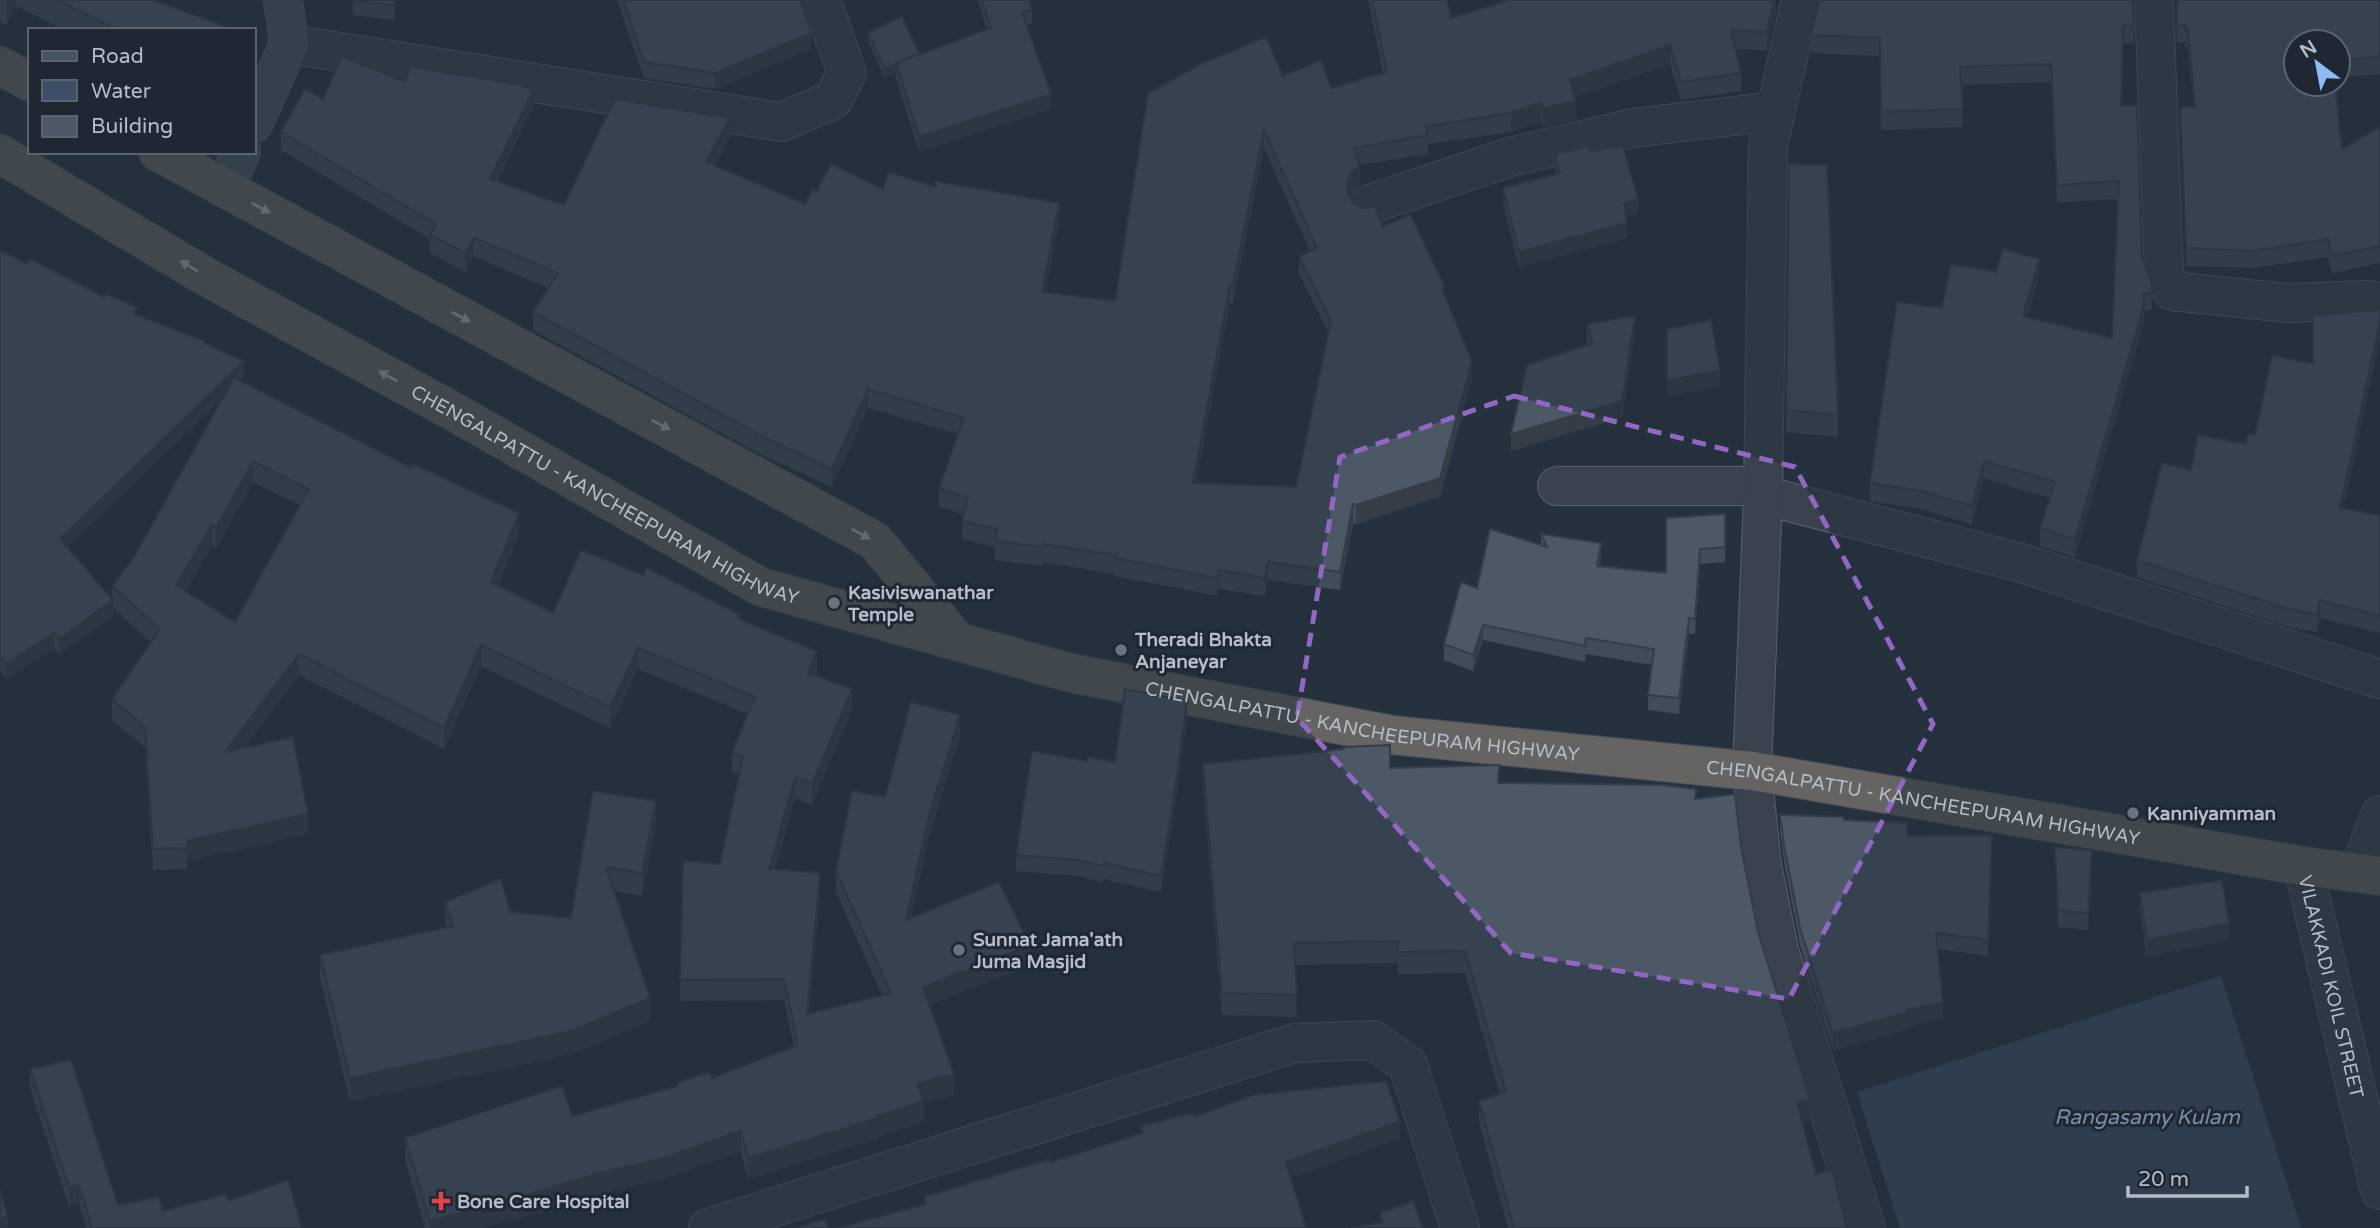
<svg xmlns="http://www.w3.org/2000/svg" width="2380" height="1228" font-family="'Varela Round',sans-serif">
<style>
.water{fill:#3c4f66}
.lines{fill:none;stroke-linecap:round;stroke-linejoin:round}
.minor-casing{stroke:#57606b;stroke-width:40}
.tertiary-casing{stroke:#57606b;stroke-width:40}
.secondary-casing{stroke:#57606b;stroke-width:40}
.trunk-casing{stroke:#444d58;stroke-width:40}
.minor{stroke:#39424d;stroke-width:38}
.tertiary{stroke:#39424d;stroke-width:38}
.secondary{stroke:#475260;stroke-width:38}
.trunk{stroke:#656462;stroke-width:38}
.wall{fill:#414c58;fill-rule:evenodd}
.shaded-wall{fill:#353e47}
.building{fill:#4c5866;stroke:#353e47;stroke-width:2;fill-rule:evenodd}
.oneway{fill:#a9b0b9}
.marked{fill:none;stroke:#9266c3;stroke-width:5;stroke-dasharray:14 9;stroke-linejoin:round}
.worship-dot{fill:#6b7280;stroke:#1e2732;stroke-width:2.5}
.health-dot{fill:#e0444e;stroke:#1e2732;stroke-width:2.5}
.labels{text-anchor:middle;stroke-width:6;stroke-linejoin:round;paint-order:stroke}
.street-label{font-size:19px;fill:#b5bdc8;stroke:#1e2732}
.poi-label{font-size:19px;font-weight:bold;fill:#b5bdc8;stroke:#1e2732;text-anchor:start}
.water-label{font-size:21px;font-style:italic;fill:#778faa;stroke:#1e2732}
</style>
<rect width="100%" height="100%" fill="#25313d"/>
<path class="water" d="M 2221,976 L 2301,1228 L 1900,1228 L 1857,1092 Z"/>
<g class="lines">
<g class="minor-casing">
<path id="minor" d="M 2154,0 L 2164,275 L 2172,291 L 2288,303 L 2370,300 L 2380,304
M 289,44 L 781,122 L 833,100 L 847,72 L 821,0
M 1368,205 L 1510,157 L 1633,128 L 1776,111
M 1557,486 L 1763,486
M 1763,495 L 2025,564 L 2380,679
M 1752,771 L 1762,865 L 1779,950 L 1866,1228
M 2359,873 L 2380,815
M 708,1228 L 1295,1043 L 1373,1040 L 1408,1065 L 1460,1228"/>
</g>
<g class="tertiary-casing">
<g id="tertiary">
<path d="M 1752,771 L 1763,495 L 1768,145 L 1801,0"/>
<path id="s1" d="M 2303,866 L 2380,1190"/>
</g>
</g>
<g class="secondary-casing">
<path id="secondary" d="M 254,123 L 289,44 L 283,0
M 225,188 L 241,152"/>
</g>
<g class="trunk-casing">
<g id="trunk">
<path d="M 0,66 L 30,82"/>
<path d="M 158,152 L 875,541 L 957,641"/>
<path id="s2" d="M 0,154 L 210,279 L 456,413 L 761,587 L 1071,673 L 1392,735 L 1752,771 L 2303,866 L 2380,876"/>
</g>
</g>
<use href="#minor" class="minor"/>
<use href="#tertiary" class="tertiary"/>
<use href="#secondary" class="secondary"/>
<use href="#trunk" class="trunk"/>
</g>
<path class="wall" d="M 0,0 L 154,0 L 224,30 L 65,30 L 16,6 L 6,25 L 0,22 Z
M 353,0 L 397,0 L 394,20 L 353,15 Z
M 617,0 L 800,0 L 811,49 L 715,89 L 644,78 Z
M 978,0 L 1030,0 L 1032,10 L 1032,24 L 1027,25 L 1051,109 L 919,151 L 896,78 L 896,72 L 885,78 L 868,41 L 868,33 L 919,55 L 987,30 Z
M 1368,0 L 1447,0 L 1451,18 L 1505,2 L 1505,0 L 1776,0 L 1776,11 L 1767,50 L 1735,49 L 1741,73 L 1741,91 L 1681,100 L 1670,64 L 1575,97 L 1576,119 L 1543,127 L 1541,121 L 1511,132 L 1428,144 L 1428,154 L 1360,165 L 1360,185 L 1351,191 L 1349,196 L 1353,203 L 1383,227 L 1445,297 L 1472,379 L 1440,496 L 1356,524 L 1353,523 L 1340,590 L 1268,580 L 1265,596 L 1219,589 L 1217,596 L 1115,576 L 1115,574 L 1043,562 L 1043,566 L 995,560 L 995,547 L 962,539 L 962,521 L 964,515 L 939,506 L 939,488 L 958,434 L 868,408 L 832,487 L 758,453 L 533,330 L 533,312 L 548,288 L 474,256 L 465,272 L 430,253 L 430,239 L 281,150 L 281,132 L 323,99 L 405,82 L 533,108 L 497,181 L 564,205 L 730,136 L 715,165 L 805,204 L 817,191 L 883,189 L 934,187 L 934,181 L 1059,222 L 1045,292 L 1115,301 L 1283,76 L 1331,88 L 1383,73 ZM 1264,148 L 1310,251 L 1299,256 L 1299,274 L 1329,334 L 1296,487 L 1196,483 L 1230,303 L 1233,303 Z
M 2176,0 L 2380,0 L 2380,74 L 2338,78 L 2338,42 L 2296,42 L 2342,149 L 2380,127 L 2380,263 L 2332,273 L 2328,257 L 2253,268 L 2186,266 L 2180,107 L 2194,107 L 2188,46 L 2185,47 L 2185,42 L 2177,42 Z
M 2134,26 L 2134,43 L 2123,44 L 2122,105 L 2142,258 L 2152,283 L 2152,309 L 2144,311 L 2144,323 L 2075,557 L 2040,546 L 2040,528 L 2049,498 L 1984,478 L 1972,524 L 1921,509 L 1870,501 L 1870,483 L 1942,308 L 1996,272 L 2039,276 L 2028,317 L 2112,338 L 2118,199 L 2057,202 L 2051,82 L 1961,85 L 1963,127 L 1881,130 L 1880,56 L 1811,53 L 1811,35 Z
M 1590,151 L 1638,214 L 1626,217 L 1627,238 L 1519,267 L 1503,203 L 1503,188 L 1556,174 L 1555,169 L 1555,154 Z
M 1789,164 L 1838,415 L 1838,437 L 1786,432 Z
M 0,250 L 27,264 L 137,315 L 204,344 L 244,377 L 240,381 L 519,534 L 498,586 L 553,613 L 740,620 L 817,672 L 816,676 L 852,709 L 812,805 L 795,798 L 775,869 L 820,893 L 809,1013 L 882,995 L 836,892 L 836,871 L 885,797 L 960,736 L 929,836 L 911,918 L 1030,965 L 929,1005 L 954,1095 L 924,1103 L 924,1122 L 878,1136 L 878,1138 L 748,1179 L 741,1151 L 665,1178 L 602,1193 L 523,1217 L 483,1228 L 425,1228 L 405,1159 L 405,1138 L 572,1116 L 712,1078 L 794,1046 L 784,1000 L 680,1001 L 680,980 L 720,864 L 739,775 L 732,773 L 732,752 L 748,714 L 638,669 L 610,728 L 481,666 L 444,749 L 299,675 L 244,748 L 308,834 L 187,861 L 187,869 L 153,870 L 145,747 L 112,720 L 112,699 L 151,642 L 113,608 L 113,616 L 59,655 L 54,648 L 6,679 L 0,671 ZM 223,397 L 134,557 L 112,586 L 112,599 L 67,547 ZM 253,482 L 300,505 L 235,622 L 185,591 L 212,546 L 216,548 Z
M 1587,324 L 1635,333 L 1622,417 L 1511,451 L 1588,345 L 1587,340 Z
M 2343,509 L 2380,515 L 2380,633 L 2320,618 L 2317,632 L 2292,628 L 2137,577 L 2137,560 Z
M 1725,514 L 1725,562 L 1700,564 L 1695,634 L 1689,634 L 1679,714 L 1648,710 L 1648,695 L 1652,665 L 1586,654 L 1585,662 L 1483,640 L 1473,671 L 1444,660 L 1444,644 L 1477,588 L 1541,545 L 1541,534 L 1601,559 L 1599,566 L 1666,573 Z
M 1187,718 L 1175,806 L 1161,892 L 1104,879 L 1103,882 L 1078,876 L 1016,871 L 1016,855 L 1087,761 L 1115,762 Z
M 1203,764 L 1390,768 L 1499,783 L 1696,799 L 1741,847 L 1758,932 L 1810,1121 L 1803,1123 L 1816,1174 L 1847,1228 L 1508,1228 L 1479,1122 L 1479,1101 L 1500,1094 L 1465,973 L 1398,974 L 1398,963 L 1295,965 L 1297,1017 L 1222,1015 L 1203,786 Z
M 593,791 L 656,824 L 642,896 L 614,891 L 650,1021 L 571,1054 L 350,1101 L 320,977 L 320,955 L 446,927 L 445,902 L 510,912 L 571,918 Z
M 1780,815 L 1844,820 L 1907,836 L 1992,851 L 1988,956 L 1938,949 L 1943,1018 L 1908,1026 L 1908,1029 L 1833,1050 L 1800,945 L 1784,862 L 1780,832 Z
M 2055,847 L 2092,867 L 2088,930 L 2058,927 Z
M 2140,893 L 2229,939 L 2147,957 L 2140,910 Z
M 30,1069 L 118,1205 L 302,1228 L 86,1228 L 79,1204 L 69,1206 L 30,1088 Z"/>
<path class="shaded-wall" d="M 6,0 L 16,0 L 16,6 L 6,25 Z
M 395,0 L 397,0 L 394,20 L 394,5 Z
M 1774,0 L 1776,0 L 1776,11 L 1767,50 L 1767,32 Z
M 811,33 L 811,49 L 715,89 L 715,73 Z
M 1670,45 L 1670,64 L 1570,98 L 1570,80 Z
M 896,64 L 896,72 L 885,78 L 885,69 Z
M 533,90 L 533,108 L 490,197 L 490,179 Z
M 1051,94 L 1051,109 L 919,151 L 919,137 Z
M 1576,101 L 1576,119 L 1543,127 L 1543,108 Z
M 1541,102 L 1541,121 L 1511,132 L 1511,113 Z
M 730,118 L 730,136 L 706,180 L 706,162 Z
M 1264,130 L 1264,148 L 1233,303 L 1233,285 Z
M 1360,166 L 1360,185 L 1351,191 L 1347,200 L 1347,182 L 1351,173 Z
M 1638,200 L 1638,214 L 1624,218 L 1624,203 Z
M 1059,203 L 1059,222 L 1042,310 L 1042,292 Z
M 1627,223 L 1627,238 L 1519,267 L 1519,252 Z
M 474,238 L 474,256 L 465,272 L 465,253 Z
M 2039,259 L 2039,276 L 2023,334 L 2023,316 Z
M 1230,284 L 1230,303 L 1193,501 L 1193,483 Z
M 2144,305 L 2144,323 L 2075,557 L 2075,540 Z
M 1635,316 L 1635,333 L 1622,417 L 1511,451 L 1511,434 Z
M 2380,321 L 2380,339 L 2340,526 L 2340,508 Z
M 244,361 L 244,377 L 60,554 L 60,539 Z
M 1472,361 L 1472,379 L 1440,496 L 1356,524 L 1356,505 Z
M 1720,370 L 1720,386 L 1667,397 L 1667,381 Z
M 868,389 L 868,408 L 832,487 L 832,469 Z
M 253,461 L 253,482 L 216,548 L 216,528 Z
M 1984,461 L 1984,478 L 1972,524 L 1972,506 Z
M 1353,504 L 1353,523 L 1340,590 L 1340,572 Z
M 519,513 L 519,534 L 491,603 L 491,582 Z
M 212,525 L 212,546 L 176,606 L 176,585 Z
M 1601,543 L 1601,559 L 1597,582 L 1597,566 Z
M 1700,549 L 1700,564 L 1695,634 L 1695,619 Z
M 1268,562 L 1268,580 L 1265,596 L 1265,578 Z
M 1219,570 L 1219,589 L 1217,596 L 1217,578 Z
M 113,600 L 113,616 L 59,655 L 59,639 Z
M 2320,600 L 2320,618 L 2317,632 L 2317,614 Z
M 1689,618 L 1689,634 L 1679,714 L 1679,698 Z
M 1483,625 L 1483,640 L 1473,671 L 1473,655 Z
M 54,633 L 54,648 L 6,679 L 6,664 Z
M 481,645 L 481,666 L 444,749 L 444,728 Z
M 638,648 L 638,669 L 610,728 L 610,707 Z
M 817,651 L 817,672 L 808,694 L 808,673 Z
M 299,654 L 299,675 L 225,773 L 225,752 Z
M 852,689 L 852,709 L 812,805 L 812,784 Z
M 1187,701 L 1187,718 L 1175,806 L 1161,892 L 1161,876 Z
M 960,715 L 960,736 L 929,836 L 906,941 L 906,920 L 929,815 Z
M 795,777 L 795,798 L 769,890 L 769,869 Z
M 656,801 L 656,824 L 642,896 L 642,873 Z
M 308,814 L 308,834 L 187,861 L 187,841 Z
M 1992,835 L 1992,851 L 1988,956 L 1988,940 Z
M 2092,850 L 2092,867 L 2088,930 L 2088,913 Z
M 820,873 L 820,893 L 807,1034 L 807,1014 Z
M 2229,923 L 2229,939 L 2147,957 L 2147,940 Z
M 1030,945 L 1030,965 L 923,1008 L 923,987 Z
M 650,998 L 650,1021 L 571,1054 L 350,1101 L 350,1078 Z
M 1943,1002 L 1943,1018 L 1908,1026 L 1908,1029 L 1833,1050 L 1833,1033 L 1907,1010 Z
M 954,1074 L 954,1095 L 924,1103 L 924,1122 L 878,1136 L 878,1138 L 748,1179 L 748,1158 L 878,1116 L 917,1084 Z
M 1810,1099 L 1810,1121 L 1797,1125 L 1797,1103 Z
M 1400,1121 L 1400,1138 L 1286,1180 L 1286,1162 Z
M 741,1130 L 741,1151 L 665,1178 L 602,1193 L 523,1217 L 483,1228 L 430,1228 L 430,1221 Z
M 79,1185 L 79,1204 L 69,1206 L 69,1187 Z
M 8,1217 L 8,1228 L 0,1228 L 0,1219 Z"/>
<path class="building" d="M 57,0 L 153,0 L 224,26 L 222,30 L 118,30 Z
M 353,0 L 395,0 L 394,5 L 353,1 Z
M 623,0 L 800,0 L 811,33 L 715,73 L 644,62 Z
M 982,0 L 1030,0 L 1032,10 L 1022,12 L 1051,94 L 919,137 L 896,63 L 991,28 Z
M 1372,0 L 1447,0 L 1451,18 L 1507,1 L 1507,0 L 1774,0 L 1767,32 L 1731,30 L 1741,73 L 1681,82 L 1670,45 L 1570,80 L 1576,101 L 1543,108 L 1541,102 L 1511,113 L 1427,126 L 1428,135 L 1354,148 L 1360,166 L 1351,173 L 1347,182 L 1348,194 L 1353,203 L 1363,208 L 1375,207 L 1383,227 L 1410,214 L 1445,287 L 1442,289 L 1472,361 L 1440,478 L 1356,505 L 1353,504 L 1340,572 L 1268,562 L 1265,578 L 1219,570 L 1217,578 L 1115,558 L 1116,555 L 1043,544 L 1043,547 L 995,541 L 997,529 L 962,521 L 968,498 L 939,488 L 964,418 L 868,389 L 832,469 L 758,434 L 533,312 L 558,273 L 474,238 L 465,253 L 430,235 L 436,224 L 281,132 L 305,89 L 323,99 L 342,56 L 405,82 L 411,67 L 518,84 L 533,90 L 490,179 L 564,205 L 615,99 L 730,118 L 706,162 L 805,204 L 813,189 L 817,191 L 831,164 L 883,189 L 889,172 L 936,187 L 934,181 L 1059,203 L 1042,292 L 1115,301 L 1148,93 L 1201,64 L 1266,37 L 1283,76 L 1321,60 L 1331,88 L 1387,72 ZM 1264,130 L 1317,248 L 1299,256 L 1331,321 L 1296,487 L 1193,483 L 1230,284 L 1233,285 Z
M 1819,0 L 2133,0 L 2134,26 L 2123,26 L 2121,105 L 2137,106 L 2142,258 L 2152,283 L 2152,292 L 2143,294 L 2144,305 L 2075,540 L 2040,528 L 2055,482 L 1984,461 L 1972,506 L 1921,491 L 1870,483 L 1897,302 L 1942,308 L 1951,264 L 1996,272 L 2003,249 L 2039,259 L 2023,316 L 2112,338 L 2119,181 L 2057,185 L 2051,64 L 1960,67 L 1963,109 L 1881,112 L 1880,38 L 1811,35 Z
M 2177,0 L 2380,0 L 2380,56 L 2338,61 L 2338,42 L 2296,42 L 2296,84 L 2335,84 L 2342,149 L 2380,127 L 2380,246 L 2332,256 L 2328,239 L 2253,251 L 2186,248 L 2180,107 L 2195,107 L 2188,29 L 2185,29 L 2185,25 L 2177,25 Z
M 902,16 L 919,53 L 885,69 L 868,33 Z
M 1623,145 L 1638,200 L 1624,203 L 1627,223 L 1519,252 L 1503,188 L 1560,173 L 1555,154 L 1589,146 L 1590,151 Z
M 1789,164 L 1827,165 L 1838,415 L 1786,410 Z
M 0,250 L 27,264 L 30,259 L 104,297 L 106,294 L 137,307 L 134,314 L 204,341 L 203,343 L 244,361 L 60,539 L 113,600 L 59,639 L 54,633 L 6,664 L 0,656 Z
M 2380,310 L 2380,321 L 2340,508 L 2380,515 L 2380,616 L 2320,600 L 2317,614 L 2292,610 L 2137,560 L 2162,463 L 2191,470 L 2198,435 L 2246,444 L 2248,434 L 2255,435 L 2272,355 L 2313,364 L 2313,315 Z
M 1635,316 L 1622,401 L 1511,434 L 1527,365 L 1593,343 L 1587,324 Z
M 1711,320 L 1720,370 L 1667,381 L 1667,329 Z
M 234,378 L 412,468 L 413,464 L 519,513 L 491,582 L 553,613 L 581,550 L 643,575 L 646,568 L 740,615 L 738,619 L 817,651 L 808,673 L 852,689 L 812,784 L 795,777 L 769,869 L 820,873 L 807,1014 L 891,993 L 836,871 L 852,791 L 885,797 L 911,702 L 960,715 L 929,815 L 906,920 L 999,882 L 1030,945 L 923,987 L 954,1074 L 917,1084 L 924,1101 L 878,1116 L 878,1118 L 748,1158 L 741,1130 L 665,1158 L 602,1172 L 523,1196 L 430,1221 L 405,1138 L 562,1086 L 572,1116 L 678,1086 L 678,1082 L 710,1072 L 712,1078 L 798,1045 L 784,979 L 680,980 L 683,861 L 720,864 L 743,756 L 732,752 L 755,697 L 638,648 L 610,707 L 481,645 L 444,728 L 299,654 L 225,752 L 293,737 L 308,814 L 187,841 L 187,848 L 153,849 L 145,727 L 112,699 L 160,629 L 112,586 L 134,557 ZM 253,461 L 309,489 L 235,622 L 176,585 L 212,525 L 216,528 Z
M 1725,514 L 1725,547 L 1700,549 L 1695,619 L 1689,618 L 1679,698 L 1648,695 L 1654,649 L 1586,638 L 1585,646 L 1483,625 L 1473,655 L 1444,644 L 1461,582 L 1477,588 L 1490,529 L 1547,547 L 1541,534 L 1601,543 L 1597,566 L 1666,573 L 1666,518 Z
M 1125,689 L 1187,701 L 1175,790 L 1161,876 L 1104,863 L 1103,866 L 1078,860 L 1016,855 L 1032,751 L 1087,761 L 1088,757 L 1115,762 Z
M 1390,745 L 1390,768 L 1499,765 L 1498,783 L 1662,785 L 1696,789 L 1695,799 L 1735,794 L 1741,847 L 1758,932 L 1810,1099 L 1797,1103 L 1816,1174 L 1832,1169 L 1847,1228 L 1514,1228 L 1479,1101 L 1506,1092 L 1465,951 L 1398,952 L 1398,941 L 1294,943 L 1297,995 L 1222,993 L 1203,764 L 1344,749 L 1344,747 Z
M 593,791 L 656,801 L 642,873 L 606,867 L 650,998 L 571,1031 L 350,1078 L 320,955 L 453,926 L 445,902 L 501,879 L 510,912 L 571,918 Z
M 1780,815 L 1844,817 L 1844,820 L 1907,823 L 1907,836 L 1992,835 L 1988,940 L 1936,933 L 1943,1002 L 1907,1010 L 1908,1012 L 1833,1033 L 1800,928 L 1784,845 Z
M 2055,847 L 2092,850 L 2088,913 L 2058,911 Z
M 2222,880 L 2229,923 L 2147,940 L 2140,893 Z
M 71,1060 L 118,1205 L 159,1197 L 163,1211 L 226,1194 L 228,1201 L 288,1180 L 302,1228 L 92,1228 L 79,1185 L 69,1187 L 30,1069 Z
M 1386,1081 L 1400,1121 L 1286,1162 L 1306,1228 L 837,1228 L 926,1204 L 924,1197 L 1050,1159 L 1050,1162 L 1143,1133 L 1141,1126 L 1193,1113 L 1194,1117 L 1254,1095 Z
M 0,1190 L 8,1217 L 0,1219 Z
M 1413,1201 L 1423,1228 L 1351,1228 L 1383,1222 L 1380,1213 Z
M 825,1219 L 828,1228 L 797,1228 Z"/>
<defs><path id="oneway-solid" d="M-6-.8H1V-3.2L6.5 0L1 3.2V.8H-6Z" transform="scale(1.75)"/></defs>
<g class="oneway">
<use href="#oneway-solid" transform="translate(261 208) rotate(28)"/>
<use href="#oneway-solid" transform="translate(189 266) rotate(-149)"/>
<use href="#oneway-solid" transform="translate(461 317) rotate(28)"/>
<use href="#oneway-solid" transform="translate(388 376) rotate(-151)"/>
<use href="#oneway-solid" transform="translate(661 425) rotate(28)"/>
<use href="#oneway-solid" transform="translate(861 534) rotate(28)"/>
</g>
<path d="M0 0H2380V1228H0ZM 1514,396 L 1795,467 L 1933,724 L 1789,999 L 1511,953 L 1297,718 L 1340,457 Z" fill="#25313d" fill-opacity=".55" fill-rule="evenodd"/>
<path class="marked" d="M 1514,396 L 1795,467 L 1933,724 L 1789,999 L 1511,953 L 1297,718 L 1340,457 Z"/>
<g class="worship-dot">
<circle cx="834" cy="603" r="7"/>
<circle cx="1121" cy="650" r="7"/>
<circle cx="2133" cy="813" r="7"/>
<circle cx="959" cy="950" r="7"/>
</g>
<path class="health-dot" d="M437.5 1190.5h7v7h7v7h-7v7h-7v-7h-7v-7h7z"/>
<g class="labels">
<g class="street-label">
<text dy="7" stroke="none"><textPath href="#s2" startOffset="695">CHENGALPATTU - KANCHEEPURAM HIGHWAY</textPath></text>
<text dy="7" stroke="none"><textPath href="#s2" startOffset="1493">CHENGALPATTU - KANCHEEPURAM HIGHWAY</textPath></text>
<text dy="7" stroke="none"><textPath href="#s2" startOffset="2060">CHENGALPATTU - KANCHEEPURAM HIGHWAY</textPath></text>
<text dy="7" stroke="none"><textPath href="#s1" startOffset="124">VILAKKADI KOIL STREET</textPath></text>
</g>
<g class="poi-label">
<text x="848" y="599">Kasiviswanathar<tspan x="848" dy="22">Temple</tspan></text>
<text x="1135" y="646">Theradi Bhakta<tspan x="1135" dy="22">Anjaneyar</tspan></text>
<text x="2147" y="820">Kanniyamman</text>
<text x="973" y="946">Sunnat Jama'ath<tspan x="973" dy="22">Juma Masjid</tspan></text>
<text x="457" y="1208">Bone Care Hospital</text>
</g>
<g class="water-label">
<text x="2147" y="1124">Rangasamy Kulam</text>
</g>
</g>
<rect x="28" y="28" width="228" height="126" fill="#1e2732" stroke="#5a636e" stroke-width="2"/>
<rect x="42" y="51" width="35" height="10" fill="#475260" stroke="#5a636e" stroke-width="2"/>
<text x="91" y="63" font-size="21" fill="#b5bdc8">Road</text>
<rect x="42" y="80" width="35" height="21" fill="#3c4f66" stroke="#5a636e" stroke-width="2"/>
<text x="91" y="98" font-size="21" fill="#b5bdc8">Water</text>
<rect x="42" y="116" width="35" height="21" fill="#4c5866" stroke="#5a636e" stroke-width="2"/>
<text x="91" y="133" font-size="21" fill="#b5bdc8">Building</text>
<g transform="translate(2317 63) rotate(328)"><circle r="33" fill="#1e2732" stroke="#5a636e" stroke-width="2"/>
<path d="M0-5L12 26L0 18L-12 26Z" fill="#8fbbf3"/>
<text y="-10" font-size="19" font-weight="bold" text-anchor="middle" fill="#b5bdc8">N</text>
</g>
<path d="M2128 1186v10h119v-10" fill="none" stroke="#b5bdc8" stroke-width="3.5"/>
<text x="2138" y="1186" font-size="21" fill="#b5bdc8" stroke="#1e2732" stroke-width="5" paint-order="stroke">20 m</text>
</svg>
